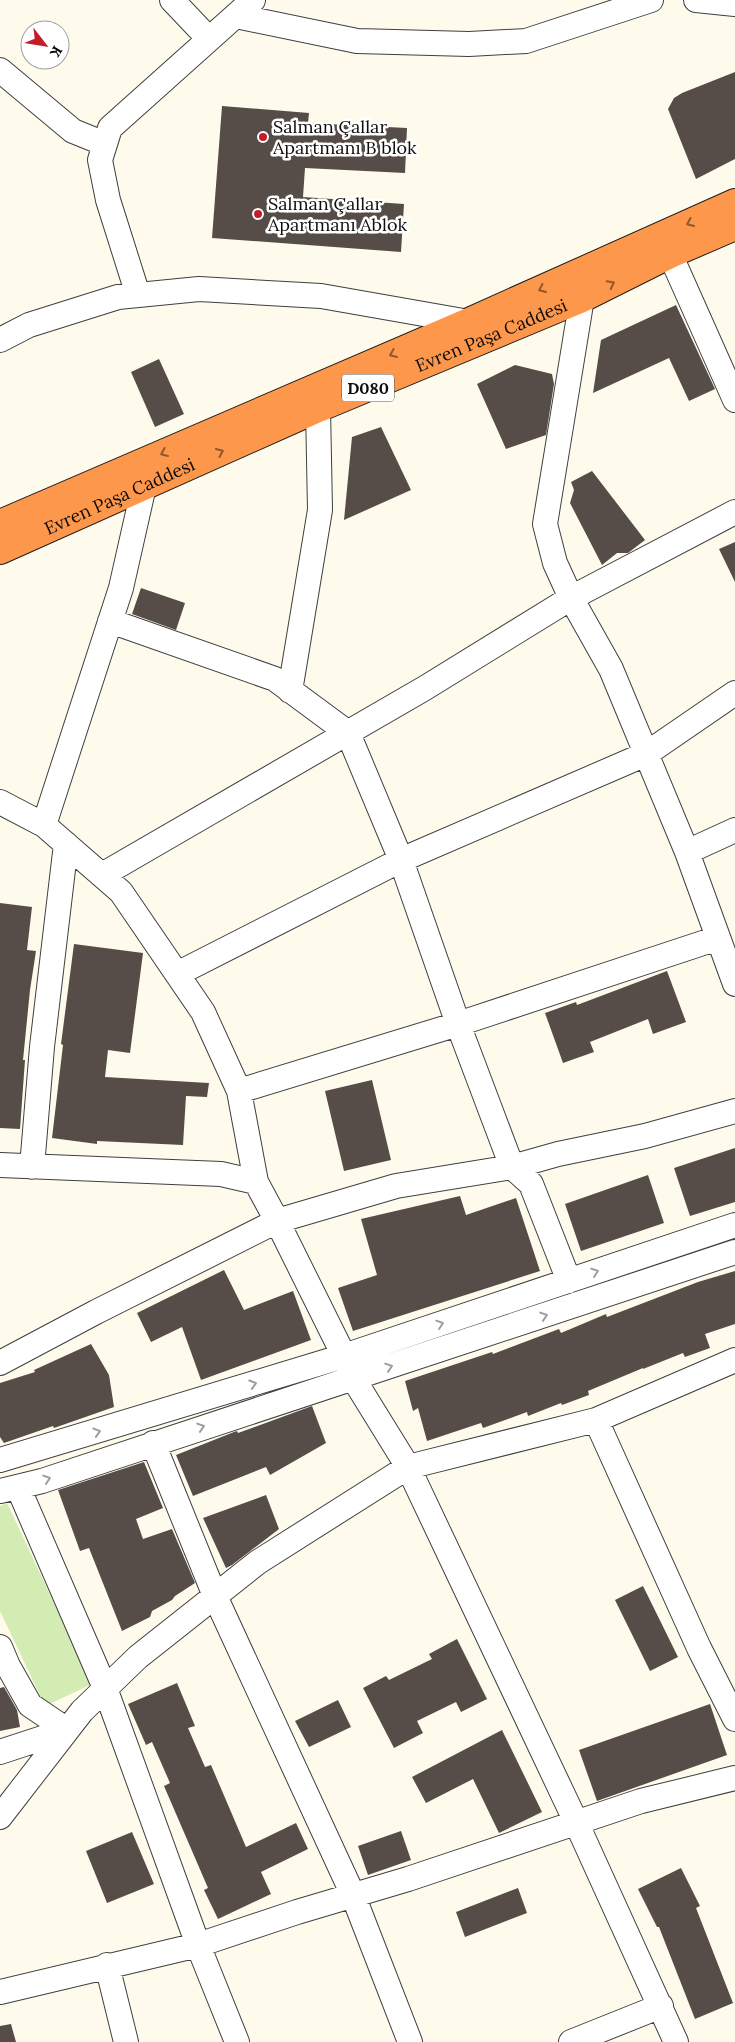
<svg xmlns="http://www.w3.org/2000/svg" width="735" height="2042" font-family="Lora,serif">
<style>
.green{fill:#d2ecb3}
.building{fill:#564d48}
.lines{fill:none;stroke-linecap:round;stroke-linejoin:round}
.minor-casing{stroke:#3f3f3f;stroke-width:26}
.highway-casing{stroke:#1d1d1d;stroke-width:30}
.minor{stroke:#fff;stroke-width:24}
.highway{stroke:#fd974c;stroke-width:28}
.oneway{stroke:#91582f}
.oneway2{stroke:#9e9e9e}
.poi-dot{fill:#c51c2a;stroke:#fff;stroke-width:2}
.labels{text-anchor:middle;stroke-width:5;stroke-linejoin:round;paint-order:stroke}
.shield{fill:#fff;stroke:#555;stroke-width:1}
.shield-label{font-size:16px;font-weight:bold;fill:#0c0c0c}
.poi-label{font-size:18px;fill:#0c0c0c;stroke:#fff;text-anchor:start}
.street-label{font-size:18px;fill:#0c0c0c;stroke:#fff}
</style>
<rect width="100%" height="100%" fill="#fffbec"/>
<path class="green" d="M 7,1503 L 92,1684 L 45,1706 L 0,1611 L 0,1506 Z"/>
<path class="building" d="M 735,72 L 735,159 L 696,179 L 668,109 L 674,98 L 682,93 Z
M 222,106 L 309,113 L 308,123 L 407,128 L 405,173 L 305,168 L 303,197 L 404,204 L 401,252 L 212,238 Z
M 676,305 L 715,389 L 689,401 L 669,358 L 593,393 L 601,340 Z
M 159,359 L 184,414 L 155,427 L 131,372 Z
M 515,365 L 552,374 L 554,384 L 546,435 L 506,449 L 477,384 Z
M 381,427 L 411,490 L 344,520 L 352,437 Z
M 592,471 L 645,540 L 628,553 L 617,553 L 602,565 L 570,503 L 574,490 L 571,482 Z
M 735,542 L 735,582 L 719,549 Z
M 141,588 L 185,603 L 176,630 L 132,614 Z
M 0,903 L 32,907 L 27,950 L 36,951 L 30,990 L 23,1060 L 25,1060 L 20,1129 L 0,1128 Z
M 74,944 L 143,953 L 130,1053 L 108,1050 L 105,1077 L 209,1083 L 207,1097 L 186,1096 L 183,1145 L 97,1141 L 97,1144 L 52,1138 L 63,1045 L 61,1044 Z
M 667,971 L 686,1022 L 653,1034 L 648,1019 L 590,1042 L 594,1052 L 563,1063 L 545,1013 L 576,1002 L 577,1005 Z
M 372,1080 L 391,1160 L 344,1171 L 325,1091 Z
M 735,1148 L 735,1202 L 690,1216 L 674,1168 Z
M 648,1175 L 664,1223 L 581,1251 L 565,1204 Z
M 460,1196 L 466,1215 L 516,1198 L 540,1271 L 353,1331 L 338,1288 L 377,1275 L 361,1219 Z
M 224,1270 L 244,1310 L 293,1291 L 311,1340 L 201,1380 L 182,1327 L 151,1342 L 137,1313 Z
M 735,1271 L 735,1324 L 705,1334 L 710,1348 L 685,1357 L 683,1353 L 643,1369 L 643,1368 L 588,1391 L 589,1395 L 562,1405 L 561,1403 L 528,1416 L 527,1412 L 483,1428 L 481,1423 L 427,1441 L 418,1408 L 413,1411 L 405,1381 L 492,1352 L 493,1354 L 559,1329 L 561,1333 L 606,1314 L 607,1317 L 698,1282 Z
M 91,1344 L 109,1375 L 114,1407 L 54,1428 L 53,1426 L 4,1443 L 0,1437 L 0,1383 L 35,1372 L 34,1370 Z
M 312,1406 L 326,1443 L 270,1475 L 266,1467 L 193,1496 L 176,1455 L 234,1432 L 237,1431 L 238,1433 Z
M 144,1462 L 163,1508 L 136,1519 L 143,1539 L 172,1529 L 195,1583 L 175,1596 L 172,1600 L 152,1611 L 150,1617 L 122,1631 L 89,1548 L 80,1551 L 58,1490 Z
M 266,1495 L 279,1529 L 232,1565 L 226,1568 L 203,1518 Z
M 643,1586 L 678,1657 L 650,1671 L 615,1600 Z
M 457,1639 L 487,1699 L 461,1712 L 456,1702 L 417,1721 L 423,1733 L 394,1748 L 363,1688 L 386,1676 L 389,1680 L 432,1659 L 429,1654 Z
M 177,1683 L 195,1726 L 188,1728 L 205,1767 L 211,1765 L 246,1847 L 296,1823 L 308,1849 L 261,1872 L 271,1894 L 218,1919 L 204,1890 L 208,1888 L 164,1786 L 170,1783 L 152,1742 L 146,1745 L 128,1704 Z
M 4,1687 L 17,1710 L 20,1727 L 0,1731 L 0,1688 Z
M 338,1700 L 351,1727 L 309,1747 L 295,1721 Z
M 710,1704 L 727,1755 L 597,1801 L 579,1750 Z
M 502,1730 L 542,1812 L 499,1833 L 473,1779 L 426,1803 L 412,1777 Z
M 401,1831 L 411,1860 L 368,1875 L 358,1846 Z
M 132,1832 L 154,1884 L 107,1903 L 86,1851 Z
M 681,1868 L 700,1906 L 696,1908 L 733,2003 L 695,2019 L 659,1927 L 657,1927 L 638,1889 Z
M 518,1888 L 527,1913 L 465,1937 L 456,1912 Z
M 11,2024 L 16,2042 L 0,2042 L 0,2026 Z"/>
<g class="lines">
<g class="minor-casing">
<path id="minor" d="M 172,0 L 209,39
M 696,0 L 735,4
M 236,16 L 357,41 L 469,44 L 526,41 L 651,0
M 0,70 L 73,131 L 105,144
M 670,254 L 735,400
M 138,295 L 108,200 L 100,160 L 110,128 L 253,0
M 582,298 L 545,524 L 555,563 L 571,598 L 611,669 L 687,852 L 735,984
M 0,340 L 29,325 L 118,297 L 199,289 L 321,296 L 469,322
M 110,621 L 275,679 L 348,733 L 401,860 L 458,1024 L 512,1167 L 531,1184 L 569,1281
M 290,691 L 320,510 L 318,408
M 0,802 L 44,825 L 121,892 L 203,1012 L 239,1091 L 256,1182
M 44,825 L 121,588 L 144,486
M 687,852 L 735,830
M 102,875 L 425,688 L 571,598 L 735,512
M 177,974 L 401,860 L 646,754 L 735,693
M 239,1091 L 458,1024 L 718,938
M 0,1165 L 221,1174 L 256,1182 L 277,1221 L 396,1186 L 512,1167 L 558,1154 L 645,1136 L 735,1111
M 32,1167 L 42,1047 L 66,844
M 0,1363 L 96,1312 L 277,1221 L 344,1356 L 353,1378 L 408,1467 L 576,1822 L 676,2042
M 596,1420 L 699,1648 L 735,1719
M 153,1443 L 215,1596 L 353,1895 L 410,2042
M 0,1460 L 344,1356 L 735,1225
M 18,1487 L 105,1688 L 198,1945 L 237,2042
M 0,1491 L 42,1481 L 735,1252
M 0,1647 L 8,1666 L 30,1705 L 67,1730
M 0,1752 L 67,1730
M 0,1817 L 82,1711 L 138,1657 L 258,1562 L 408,1467 L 596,1420 L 735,1360
M 107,1965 L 126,2042
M 0,1992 L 198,1945 L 297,1912 L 408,1879 L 641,1801 L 735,1778
M 571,2042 L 661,2006"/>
</g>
<g class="highway-casing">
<g id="highway">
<path d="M 0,524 L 469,322 L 735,203"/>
<path id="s1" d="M 0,550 L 318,408 L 582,298 L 670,254 L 735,226"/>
</g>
</g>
<use href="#minor" class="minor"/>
<use href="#highway" class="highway"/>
</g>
<defs><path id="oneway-chevron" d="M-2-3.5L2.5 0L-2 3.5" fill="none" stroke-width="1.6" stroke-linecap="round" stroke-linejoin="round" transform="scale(1.25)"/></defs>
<g class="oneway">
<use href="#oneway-chevron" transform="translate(690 223) rotate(156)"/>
<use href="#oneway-chevron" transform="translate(611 284) rotate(-27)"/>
<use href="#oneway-chevron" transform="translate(542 289) rotate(156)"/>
<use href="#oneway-chevron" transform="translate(393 354) rotate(157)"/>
<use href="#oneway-chevron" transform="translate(220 452) rotate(-24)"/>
<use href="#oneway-chevron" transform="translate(164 453) rotate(157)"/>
</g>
<g class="oneway2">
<use href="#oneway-chevron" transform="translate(595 1272) rotate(-19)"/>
<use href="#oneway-chevron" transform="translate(544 1316) rotate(-18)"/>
<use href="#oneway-chevron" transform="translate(440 1324) rotate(-19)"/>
<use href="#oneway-chevron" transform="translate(389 1367) rotate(-18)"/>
<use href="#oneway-chevron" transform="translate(253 1384) rotate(-17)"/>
<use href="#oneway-chevron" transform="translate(201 1427) rotate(-18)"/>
<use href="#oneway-chevron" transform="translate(97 1432) rotate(-17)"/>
<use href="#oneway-chevron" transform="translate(47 1479) rotate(-18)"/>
</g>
<g class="poi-dot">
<circle cx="263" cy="137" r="5"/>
<circle cx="258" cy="214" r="5"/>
</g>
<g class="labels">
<rect class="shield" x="342" y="374.5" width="52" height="27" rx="4"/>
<g class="shield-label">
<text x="368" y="394">D080</text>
</g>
<g class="poi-label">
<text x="273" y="133">Salman Çallar<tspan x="273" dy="21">Apartmanı B blok</tspan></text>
<text x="268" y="210">Salman Çallar<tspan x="268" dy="21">Apartmanı Ablok</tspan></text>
</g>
<g class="street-label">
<text dy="6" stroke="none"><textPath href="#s1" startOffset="536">Evren Paşa Caddesi</textPath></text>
<text dy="6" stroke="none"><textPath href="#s1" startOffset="131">Evren Paşa Caddesi</textPath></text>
</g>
</g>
<g transform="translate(45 45) rotate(121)"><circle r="24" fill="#ffffff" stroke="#9e9e9e"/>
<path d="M0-4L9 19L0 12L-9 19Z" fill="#c51c2a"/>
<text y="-8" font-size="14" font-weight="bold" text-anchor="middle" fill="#0c0c0c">K</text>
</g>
</svg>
